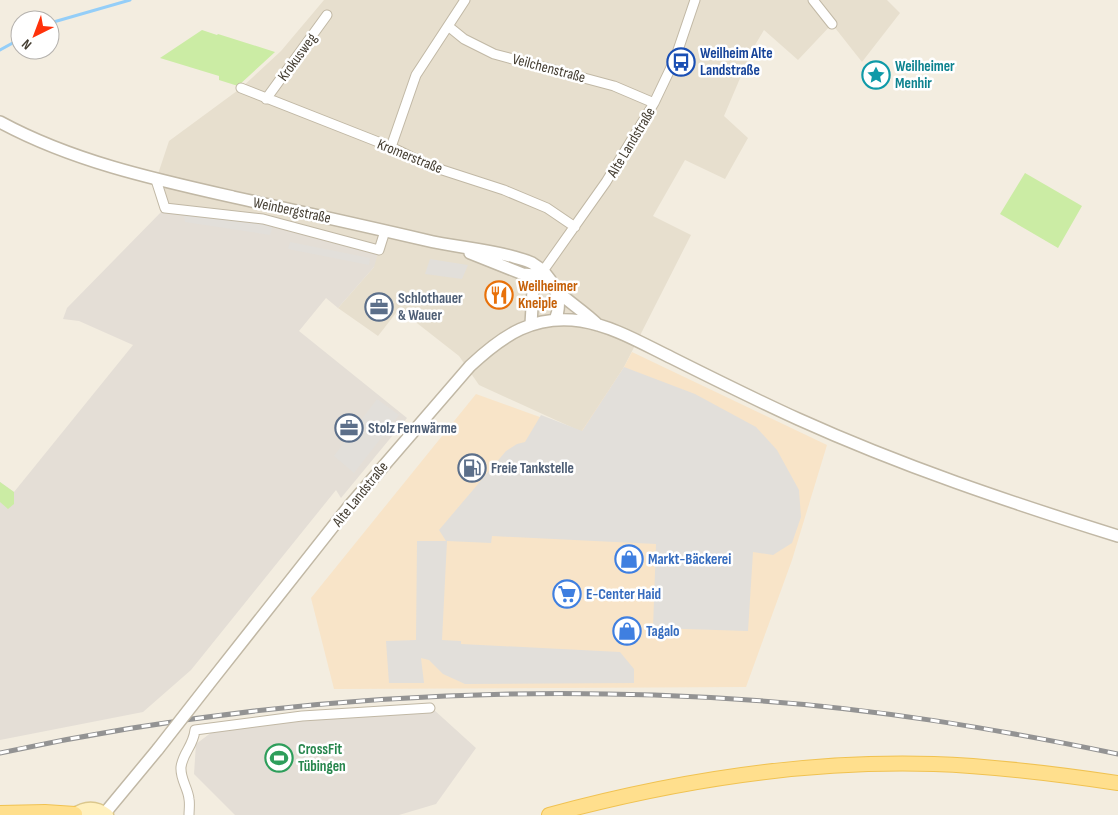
<svg xmlns="http://www.w3.org/2000/svg" width="1118" height="815" font-family="'Sofia Sans Condensed',sans-serif">
<style>
.residential{fill:#e7dfce}
.commercial{fill:#f8e4c8}
.industrial{fill:#e4ded6}
.green{fill:#cbeca4}
.parking{fill:#e2dfda}
.lines{fill:none;stroke-linecap:round;stroke-linejoin:round}
.stream{stroke:#94cef8;stroke-width:3}
.minor-casing{stroke:#c1b8a5;stroke-width:11}
.tertiary-casing{stroke:#c1b8a5;stroke-width:14}
.secondary-casing{stroke:#dbc78c;stroke-width:15}
.primary-casing{stroke:#f0c251;stroke-width:16}
.minor{stroke:#fff;stroke-width:9}
.tertiary{stroke:#fff;stroke-width:11}
.secondary{stroke:#fff0be;stroke-width:12}
.primary{stroke:#ffdf8d;stroke-width:14}
.rail-casing{stroke:#939393;stroke-width:5}
.rail{stroke:#fff;stroke-width:3;stroke-dasharray:9;stroke-linecap:butt}
.tertiary-bridge-casing{stroke:#c1b8a5;stroke-width:14;stroke-linecap:butt}
.tertiary-bridge{stroke:#fff;stroke-width:11}
.labels{text-anchor:middle;stroke-width:5;stroke-linejoin:round;paint-order:stroke}
.transit-label{font-size:15px;font-weight:bold;fill:#164399;stroke:#fff;text-anchor:start}
.street-label{font-size:15px;fill:#443d31;stroke:#fff}
.culture-label{font-size:15px;font-weight:bold;fill:#0d838f;stroke:#fff;text-anchor:start}
.food-label{font-size:15px;font-weight:bold;fill:#c56008;stroke:#fff;text-anchor:start}
.service-label{font-size:15px;font-weight:bold;fill:#4e5e75;stroke:#fff;text-anchor:start}
.shop-label{font-size:15px;font-weight:bold;fill:#366cbe;stroke:#fff;text-anchor:start}
.leisure-label{font-size:15px;font-weight:bold;fill:#27864d;stroke:#fff;text-anchor:start}
</style>
<rect width="100%" height="100%" fill="#f3ede0"/>
<path class="residential" d="M 324,0 L 887,0 L 900,13 L 862,62 L 832,24 L 798,60 L 764,30 L 752,50 L 724,116 L 748,138 L 725,179 L 685,160 L 653,216 L 691,235 L 624,367 L 582,432 L 479,385 L 459,356 L 399,309 L 378,336 L 338,308 L 374,267 L 165,208 L 156,180 L 169,141 L 241,88 L 281,51 Z"/>
<path class="commercial" d="M 632,352 L 827,445 L 792,560 L 746,687 L 334,689 L 311,598 L 476,394 L 581,432 L 624,367 Z"/>
<path class="industrial" d="M 165,208 L 263,219 L 379,250 L 374,267 L 338,308 L 326,298 L 299,331 L 407,418 L 341,498 L 336,490 L 191,670 L 143,712 L 0,740 L 0,482 L 14,492 L 133,345 L 79,321 L 63,319 L 67,308 Z
M 433,709 L 476,748 L 436,804 L 399,815 L 235,815 L 194,774 L 196,744 L 212,732 L 255,724 Z"/>
<path class="green" d="M 202,30 L 217,35 L 218,34 L 275,52 L 238,86 L 219,80 L 219,76 L 160,58 Z
M 1025,173 L 1082,206 L 1058,248 L 1000,214 Z
M 0,482 L 14,492 L 14,504 L 8,509 L 0,502 Z"/>
<path class="parking" d="M 183,210 L 274,222 L 270,235 L 185,222 Z
M 290,242 L 370,258 L 369,265 L 288,249 Z
M 430,259 L 468,265 L 462,279 L 425,274 Z
M 624,367 L 695,394 L 756,427 L 777,450 L 799,490 L 801,517 L 792,543 L 773,555 L 753,552 L 748,631 L 653,628 L 656,544 L 492,536 L 491,543 L 447,541 L 442,640 L 461,641 L 461,644 L 620,652 L 634,669 L 634,683 L 465,684 L 443,674 L 429,660 L 421,658 L 424,683 L 389,683 L 386,641 L 416,640 L 417,541 L 446,541 L 439,530 L 506,451 L 517,444 L 525,442 L 541,415 L 582,431 Z
M 377,399 L 399,415 L 354,473 L 334,456 Z"/>
<g class="lines">
<path class="stream" d="M 50,23 L 130,0
M 0,50 L 20,39"/>
<g class="minor-casing">
<path id="minor" d="M 813,0 L 832,24
M 448,26 L 464,39 L 494,54 L 614,86 L 654,103
M 241,88 L 391,147 L 430,166 L 504,190 L 547,208 L 575,227
M 266,99 L 327,15
M 391,147 L 416,75 L 465,0
M 156,180 L 165,208 L 263,219 L 379,250 L 385,231
M 543,271 L 606,182 L 654,103 L 675,59 L 695,0
M 189,815 C 189,810 190,804 189,799 C 188,788 180,779 181,767 C 183,752 193,747 195,730 L 302,716 L 430,708"/>
</g>
<g class="tertiary-casing">
<path id="tertiary" d="M 0,122 C 72,161 153,179 233,197 C 297,211 361,225 425,240 C 454,247 485,249 514,257 C 520,259 526,260 532,263 C 551,274 565,298 555,320
M 470,253 L 523,274 L 534,275 L 543,271
M 557,291 C 570,303 585,312 598,325
M 531,324 L 533,290 L 543,271
M 208,685 L 350,505 L 470,366 C 503,335 534,314 581,321 C 613,326 643,344 672,358 C 714,379 756,400 798,419 C 902,466 1009,502 1118,536
M 105,813 L 158,749"/>
</g>
<g class="secondary-casing">
<path id="secondary" d="M 74,815 C 85,807 96,807 107,815"/>
</g>
<g class="primary-casing">
<path id="primary" d="M 0,813 L 45,812 L 75,814
M 549,815 C 674,781 805,760 934,764 C 996,766 1057,774 1118,783"/>
</g>
<use href="#minor" class="minor"/>
<use href="#tertiary" class="tertiary"/>
<use href="#secondary" class="secondary"/>
<use href="#primary" class="primary"/>
<g class="rail-casing">
<path id="rail" d="M 0,753 C 246,700 498,683 749,700 C 873,708 996,729 1118,754"/>
</g>
<use href="#rail" class="rail"/>
<g class="tertiary-bridge-casing">
<path id="tertiary-bridge" d="M 158,749 L 208,685"/>
</g>
<use href="#tertiary-bridge" class="tertiary-bridge"/>
</g>
<defs>
<g id="bus-ring" transform="scale(1.4375)"><circle r="9.5" fill="#fff" stroke="#1a4fb4" stroke-width="1.5"/><path d="M-5-6H5V4H4V6H2V4H-2V6H-4V4H-5ZM-3.5-4V0h7V-4ZM-3.5 1.2v1.5H-2V1.2ZM2 1.2v1.5H3.5V1.2Z" fill="#1a4fb4"/></g>
<g id="sight-ring" transform="scale(1.4375)"><circle r="9.5" fill="#fff" stroke="#0f9aa8" stroke-width="1.5"/><path d="M0-6L1.8-2.2L6-1.7L2.9 1.2L3.7 5.4L0 3.3L-3.7 5.4L-2.9 1.2L-6-1.7L-1.8-2.2Z" fill="#0f9aa8"/></g>
<g id="restaurant-ring" transform="scale(1.4375)"><circle r="9.5" fill="#fff" stroke="#e8710a" stroke-width="1.5"/><path d="M-5-6h1v4h1v-4h1v4h1v-4h1v5L-1.5 .5V6h-2V.5L-5-1ZM5-6V6H3V1.5H1.5Q1.5-4 5-6Z" fill="#e8710a"/></g>
<g id="office-ring" transform="scale(1.4375)"><circle r="9.5" fill="#fff" stroke="#5c6f8a" stroke-width="1.5"/><path d="M-6-3h4V-5.5h4V-3h4V5H-6ZM-1-4.5V-3h2v-1.5ZM-6 0V1H6V0Z" fill="#5c6f8a"/></g>
<g id="fuel-ring" transform="scale(1.4375)"><circle r="9.5" fill="#fff" stroke="#5c6f8a" stroke-width="1.5"/><path d="M-5.5-6h7V0h2V4h1.3V-2.5L3-4.5l.8-.8L6-3V5H2.5V1h-1V6h-7ZM-4.2-4.7v3.2H.2V-4.7Z" fill="#5c6f8a"/></g>
<g id="shop-ring" transform="scale(1.4375)"><circle r="9.5" fill="#fff" stroke="#3f7fe0" stroke-width="1.5"/><path d="M-5-2.5h2.3a2.7 3.5 0 0 1 5.4 0H5L5.5 6h-11ZM-1.5-2.5h3a1.5 2.3 0 0 0-3 0Z" fill="#3f7fe0"/></g>
<g id="supermarket-ring" transform="scale(1.4375)"><circle r="9.5" fill="#fff" stroke="#3f7fe0" stroke-width="1.5"/><path d="M-6-5.5h2.5l.6 2H6L4.5 2H-2.5L-4.4-4H-6ZM-1.5 3.2a1.3 1.3 0 1 0 .1 0ZM3 3.2a1.3 1.3 0 1 0 .1 0Z" fill="#3f7fe0"/></g>
<g id="stadium-ring" transform="scale(1.4375)"><circle r="9.5" fill="#fff" stroke="#2e9e5b" stroke-width="1.5"/><path d="M0-5a6.5 5 0 1 0 0 10a6.5 5 0 1 0 0-10ZM-3.5-1.8h7v3.6h-7Z" fill="#2e9e5b"/></g>
</defs>
<g fill-rule="evenodd">
<use href="#bus-ring" x="681" y="62"/>
<use href="#sight-ring" x="876" y="75"/>
<use href="#restaurant-ring" x="499" y="295"/>
<use href="#office-ring" x="379" y="307"/>
<use href="#office-ring" x="349" y="428"/>
<use href="#fuel-ring" x="472" y="468"/>
<use href="#shop-ring" x="629" y="559"/>
<use href="#supermarket-ring" x="567" y="594"/>
<use href="#shop-ring" x="627" y="631"/>
<use href="#stadium-ring" x="279" y="758"/>
</g>
<g class="labels">
<g class="transit-label">
<text x="700" y="58">Weilheim Alte<tspan x="700" dy="17">Landstraße</tspan></text>
</g>
<g class="street-label">
<text transform="translate(297 57) rotate(-54)" y="5">Krokusweg</text>
<text transform="translate(549 68) rotate(15)" y="5">Veilchenstraße</text>
<text transform="translate(631 142) rotate(-59)" y="5">Alte Landstraße</text>
<text transform="translate(410 156) rotate(22)" y="5">Kromerstraße</text>
<text transform="translate(292 210) rotate(12)" y="5">Weinbergstraße</text>
<text transform="translate(360 494) rotate(-51)" y="5">Alte Landstraße</text>
</g>
<g class="culture-label">
<text x="895" y="71">Weilheimer<tspan x="895" dy="17">Menhir</tspan></text>
</g>
<g class="food-label">
<text x="518" y="291">Weilheimer<tspan x="518" dy="17">Kneiple</tspan></text>
</g>
<g class="service-label">
<text x="398" y="303">Schlothauer<tspan x="398" dy="17">&amp; Wauer</tspan></text>
<text x="368" y="433">Stolz Fernwärme</text>
<text x="491" y="473">Freie Tankstelle</text>
</g>
<g class="shop-label">
<text x="648" y="564">Markt-Bäckerei</text>
<text x="586" y="599">E-Center Haid</text>
<text x="646" y="636">Tagalo</text>
</g>
<g class="leisure-label">
<text x="298" y="754">CrossFit<tspan x="298" dy="17">Tübingen</tspan></text>
</g>
</g>
<g transform="translate(35 35) rotate(222)"><circle r="24" fill="#ffffff" stroke="#b4b1ad"/>
<path d="M0-4L9 19L0 12L-9 19Z" fill="#ff320b"/>
<text y="-8" font-size="14" font-weight="bold" text-anchor="middle" fill="#443d31">N</text>
</g>
</svg>
